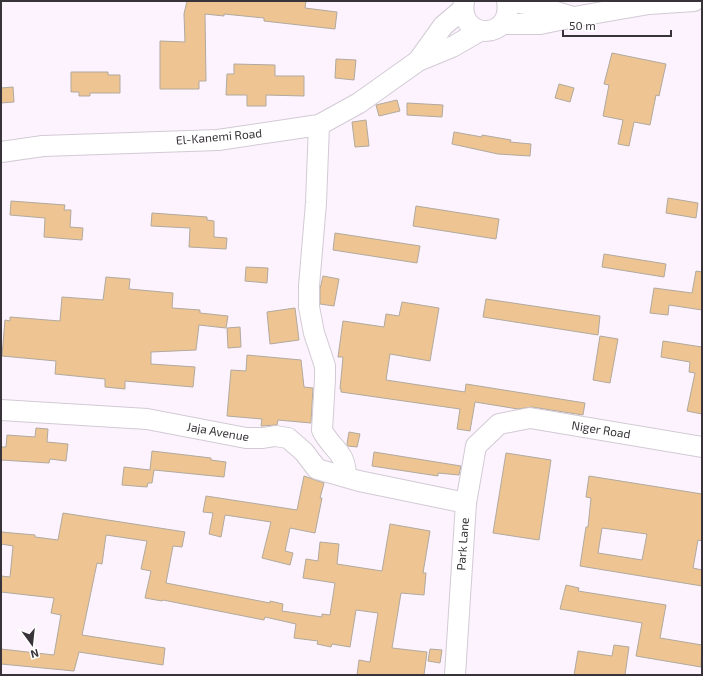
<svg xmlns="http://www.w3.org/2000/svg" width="703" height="676" font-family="'Exo 2',sans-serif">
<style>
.building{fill:#eec592;stroke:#b1a99e;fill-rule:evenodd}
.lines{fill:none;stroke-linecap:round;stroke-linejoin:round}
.minor-casing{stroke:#d2cad4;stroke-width:22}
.minor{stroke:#fff;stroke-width:20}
.labels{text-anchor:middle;stroke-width:3;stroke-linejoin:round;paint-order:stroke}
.street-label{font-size:12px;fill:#373338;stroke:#fff}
</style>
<rect width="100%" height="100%" fill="#fcf3fe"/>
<path class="building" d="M 187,1 L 306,1 L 305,8 L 337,12 L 335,29 L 264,21 L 264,18 L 224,14 L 224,16 L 205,14 L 206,81 L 199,81 L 199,89 L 160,89 L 160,41 L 185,42 L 184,14 Z
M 612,53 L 666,64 L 659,96 L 656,95 L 650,125 L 634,122 L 629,146 L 618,144 L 623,120 L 603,116 L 609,85 L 604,84 Z
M 336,59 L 356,60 L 354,80 L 335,78 Z
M 234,64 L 275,65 L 275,76 L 304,76 L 304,96 L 266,95 L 266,106 L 247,106 L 247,95 L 226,95 L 227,74 L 234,74 Z
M 71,72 L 108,72 L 108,75 L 120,75 L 120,93 L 90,93 L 90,96 L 79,96 L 79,92 L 71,92 Z
M 559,84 L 574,88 L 570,102 L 555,98 Z
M 13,87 L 14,102 L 1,103 L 1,88 Z
M 397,100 L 400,111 L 379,116 L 376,105 Z
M 407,103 L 443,105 L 442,117 L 407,115 Z
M 366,120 L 369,146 L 355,147 L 352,122 Z
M 454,132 L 482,137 L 482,135 L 511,140 L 510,142 L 531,144 L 530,156 L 498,154 L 452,144 Z
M 668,198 L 698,203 L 696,218 L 666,213 Z
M 11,201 L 65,205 L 64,210 L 71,210 L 70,227 L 83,228 L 82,240 L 44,237 L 45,218 L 10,215 Z
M 416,206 L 499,219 L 496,239 L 413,226 Z
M 152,213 L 207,217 L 207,220 L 214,221 L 214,237 L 227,238 L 226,249 L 189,247 L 190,228 L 151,226 Z
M 335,233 L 420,246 L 417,263 L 333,250 Z
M 604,254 L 666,264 L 664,277 L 602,267 Z
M 246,267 L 268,268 L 267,283 L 245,281 Z
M 696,271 L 702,272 L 702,310 L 669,305 L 668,315 L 650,313 L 654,288 L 692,293 Z
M 323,276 L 339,279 L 334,306 L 320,304 L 320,289 Z
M 106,277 L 130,279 L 129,289 L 173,293 L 172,308 L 200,310 L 200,313 L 228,316 L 226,328 L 199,325 L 196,350 L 151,352 L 151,364 L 195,367 L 193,387 L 125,381 L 125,389 L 105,387 L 105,379 L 55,374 L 56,361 L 2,356 L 5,320 L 10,321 L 10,317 L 60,321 L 62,297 L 103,300 Z
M 486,299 L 600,316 L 598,335 L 483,317 Z
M 402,302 L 439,308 L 430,361 L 390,354 L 386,380 L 465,392 L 466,384 L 585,403 L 583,415 L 532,407 L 518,409 L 475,402 L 470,431 L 457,429 L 460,409 L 341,392 L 341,389 L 340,389 L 343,357 L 338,357 L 343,321 L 384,327 L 386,314 L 399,316 Z
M 295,308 L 299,340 L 270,344 L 267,312 Z
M 240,327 L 241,347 L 228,348 L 227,328 Z
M 600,336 L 618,339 L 610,383 L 593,380 Z
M 663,341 L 702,347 L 702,414 L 687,411 L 695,373 L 689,372 L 690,362 L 661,357 Z
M 247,355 L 301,360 L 304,387 L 313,388 L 311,423 L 278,420 L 277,425 L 261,426 L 262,419 L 227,416 L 231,370 L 246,371 Z
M 36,428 L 48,429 L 47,442 L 68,444 L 66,461 L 50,459 L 49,463 L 1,460 L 1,447 L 6,447 L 7,435 L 35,437 Z
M 349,432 L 360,434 L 357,447 L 348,446 L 347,444 Z
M 152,451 L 211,458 L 211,460 L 226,462 L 224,477 L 154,470 L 152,483 L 148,483 L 147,487 L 122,485 L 124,467 L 150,470 Z
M 374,452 L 461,466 L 459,475 L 438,473 L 438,476 L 372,466 Z
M 506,453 L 551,460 L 539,540 L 493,533 Z
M 304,476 L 324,483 L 320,498 L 322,498 L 315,533 L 290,528 L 285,551 L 293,553 L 290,565 L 262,558 L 271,522 L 225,515 L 221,537 L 209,534 L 213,513 L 203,512 L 206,496 L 297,510 Z
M 589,476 L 702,494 L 702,541 L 698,540 L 693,568 L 702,570 L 702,586 L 580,566 L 586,527 L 588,527 L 591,498 L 586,497 ZM 602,528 L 647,534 L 642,560 L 598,553 Z
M 63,513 L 185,532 L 182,547 L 173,546 L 166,583 L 270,603 L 270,601 L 283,604 L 282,611 L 322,617 L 322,614 L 330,615 L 335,583 L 303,578 L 306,559 L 318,561 L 320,542 L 339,544 L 337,564 L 382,571 L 390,524 L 430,531 L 423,573 L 426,573 L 424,595 L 401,593 L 392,648 L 427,652 L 424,675 L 357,675 L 359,660 L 370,662 L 378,613 L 356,610 L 350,647 L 332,644 L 331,647 L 317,644 L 318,641 L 294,638 L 296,624 L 265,617 L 264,620 L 163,600 L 162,601 L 145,598 L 151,571 L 141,569 L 147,541 L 106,535 L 102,564 L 97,563 L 82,635 L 165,648 L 163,665 L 79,652 L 74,671 L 1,664 L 1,649 L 54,655 L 61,615 L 51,613 L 54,598 L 1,592 L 1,576 L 10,577 L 13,546 L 1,544 L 1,532 L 35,535 L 35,537 L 58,540 Z
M 566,585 L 579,588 L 578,591 L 666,605 L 660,638 L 702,645 L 701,667 L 636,656 L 642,623 L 560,609 Z
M 614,645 L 629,647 L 625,675 L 574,675 L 578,651 L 612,656 Z
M 430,649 L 442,650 L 440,663 L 428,661 Z"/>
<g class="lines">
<g class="minor-casing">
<path id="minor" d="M 464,1 C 457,41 514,41 507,1
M 509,1 L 536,6 L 570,16
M 502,24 L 540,24 L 574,17 L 649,4 L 694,1
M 418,61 L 443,26 L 463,9
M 319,125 L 316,203 L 309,286 L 309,307 L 314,333 L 325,366 L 325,379 L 322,430 C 326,439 333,445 339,453 C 344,459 346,469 346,477
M 1,152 L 43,146 L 218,140 L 319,125 L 359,103 L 418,61 L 452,47 L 480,31
M 1,410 L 147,419 L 246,438 L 263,438 L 275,436 L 288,438 L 304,452 L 317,469 L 359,481 L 466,503
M 455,675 L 466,503 L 476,446 L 499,424 L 530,418 L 702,447"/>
</g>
<use href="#minor" class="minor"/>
</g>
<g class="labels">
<g class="street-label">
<text transform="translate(219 137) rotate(-5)" y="4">El-Kanemi Road</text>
<text transform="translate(601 430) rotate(9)" y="4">Niger Road</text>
<text transform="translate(218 432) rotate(10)" y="4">Jaja Avenue</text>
<text transform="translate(463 544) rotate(-86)" y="4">Park Lane</text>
</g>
</g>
<rect width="703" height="676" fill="none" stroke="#373338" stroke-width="4"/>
<g transform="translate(32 644) rotate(165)" stroke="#ffffff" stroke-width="3" paint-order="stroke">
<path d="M0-3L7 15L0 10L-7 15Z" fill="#373338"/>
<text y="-6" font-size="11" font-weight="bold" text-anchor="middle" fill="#373338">N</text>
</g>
<path d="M563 30v6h108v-6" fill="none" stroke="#373338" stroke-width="2"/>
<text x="569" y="30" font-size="12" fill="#373338" stroke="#ffffff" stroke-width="3" paint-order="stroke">50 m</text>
</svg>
